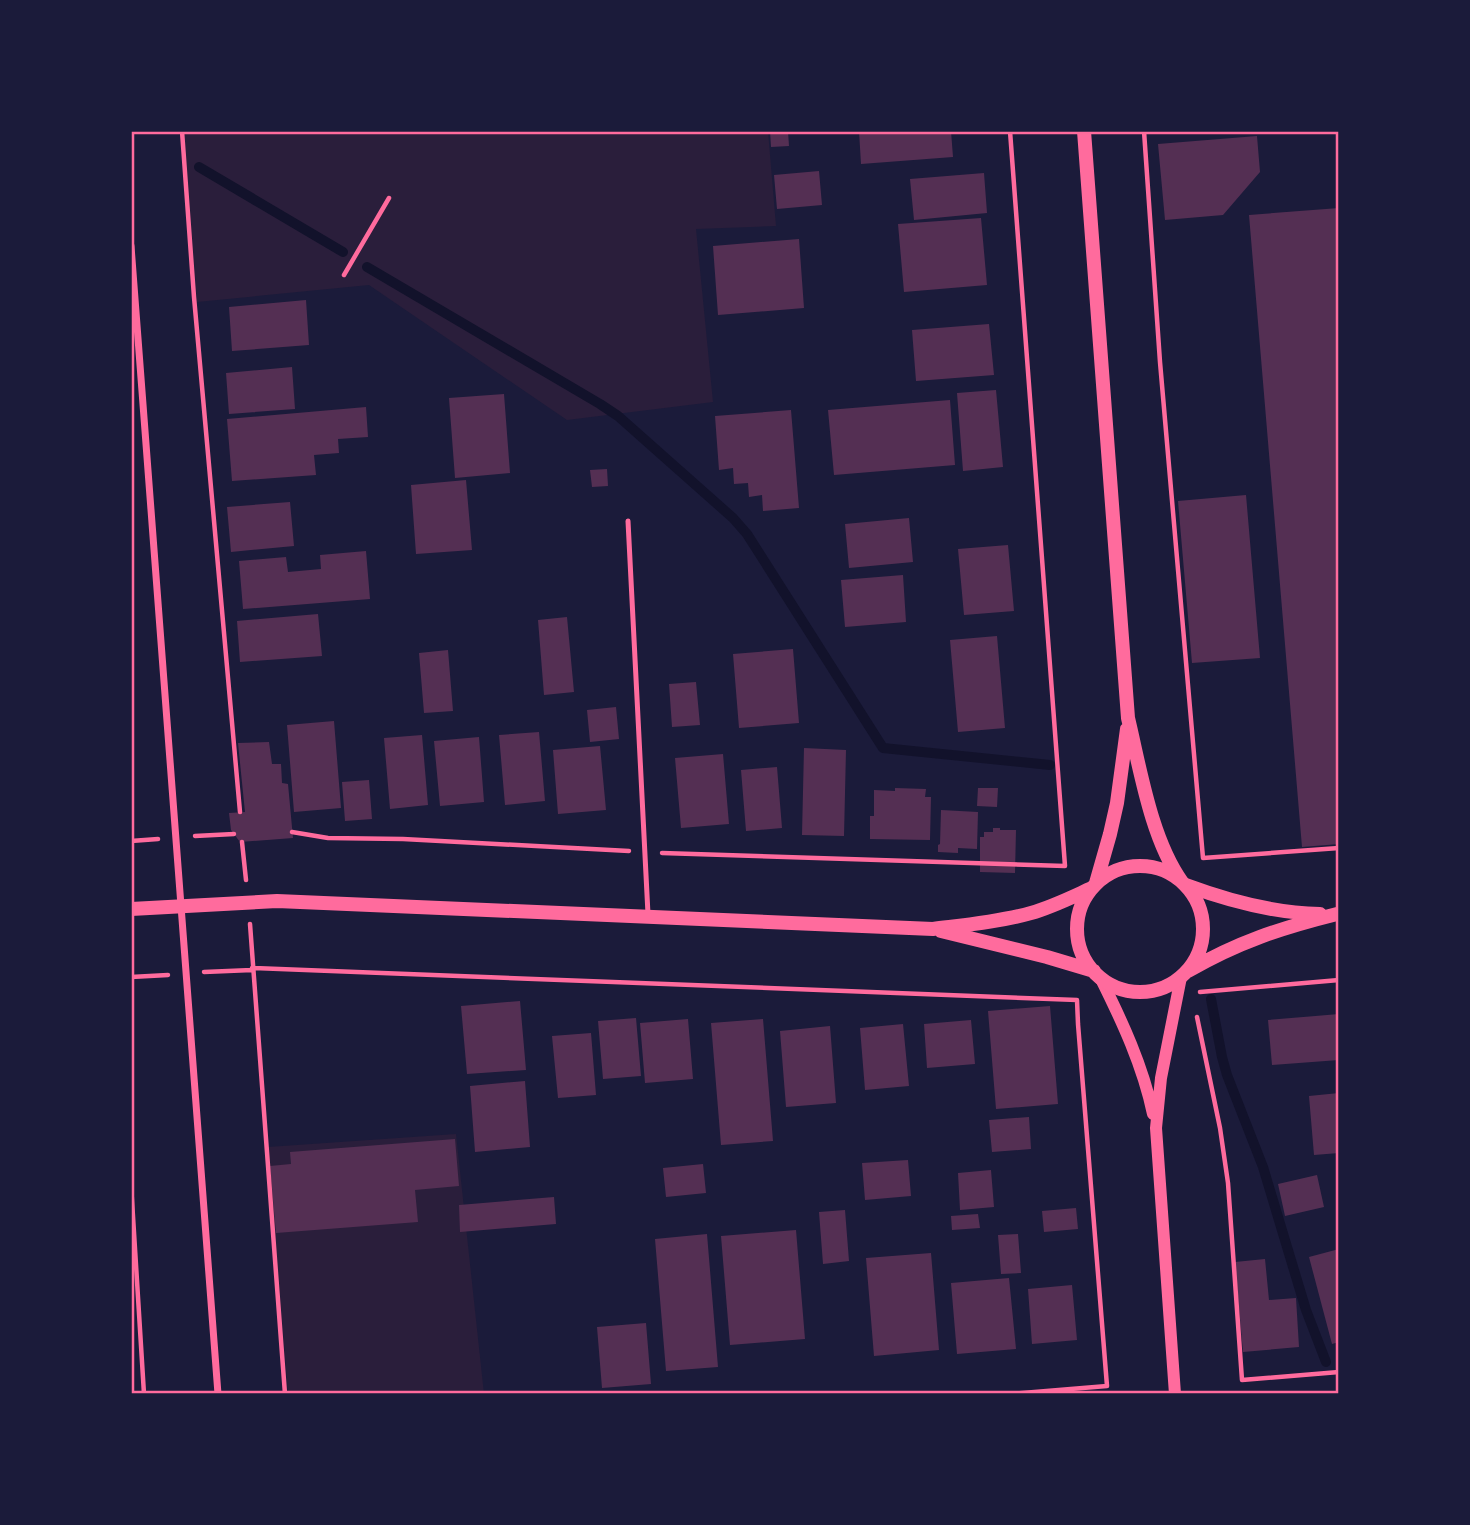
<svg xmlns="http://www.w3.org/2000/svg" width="1470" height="1525" font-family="Commissioner,sans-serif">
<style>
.green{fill:#2a1e3b}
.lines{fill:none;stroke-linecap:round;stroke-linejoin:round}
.stream{stroke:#12122b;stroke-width:10}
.building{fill:#542f53}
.path{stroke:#ff6b9d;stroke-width:4.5}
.service{stroke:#ff6b9d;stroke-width:5}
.minor{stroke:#ff6b9d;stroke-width:7}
.tertiary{stroke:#ff6b9d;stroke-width:12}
.secondary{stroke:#ff6b9d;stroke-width:14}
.neatline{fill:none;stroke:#ff6b9d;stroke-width:2.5}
</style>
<rect width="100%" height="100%" fill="#1b1b3a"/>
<path class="green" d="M 184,131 L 768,131 L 776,226 L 696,229 L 713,402 L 567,420 L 369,285 L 197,302 Z
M 456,1134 L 484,1394 L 288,1394 L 268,1147 Z"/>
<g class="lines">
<path class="stream" d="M 199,167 L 343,252
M 367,267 L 600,404 L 618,416 L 733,518 L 747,534 L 883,748 L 1050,765
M 1211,999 L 1222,1057 L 1227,1075 L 1263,1167 L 1306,1310 L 1326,1362"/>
</g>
<path class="building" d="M 770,131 L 788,131 L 789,146 L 771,147 Z
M 859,131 L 951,131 L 953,157 L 861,164 Z
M 1257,136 L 1260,172 L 1223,215 L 1165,220 L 1158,144 Z
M 819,171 L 822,205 L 777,209 L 774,175 Z
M 984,173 L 987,213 L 914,220 L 910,179 Z
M 1339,208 L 1339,844 L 1302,847 L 1249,215 Z
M 981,218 L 987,285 L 904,292 L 898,224 Z
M 799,239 L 804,308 L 718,315 L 713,246 Z
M 306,300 L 309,345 L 232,351 L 229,307 Z
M 989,324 L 994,375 L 916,381 L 912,330 Z
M 292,367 L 295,409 L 229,414 L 226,373 Z
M 996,390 L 1003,467 L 963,471 L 957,393 Z
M 504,394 L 510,473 L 455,478 L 449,398 Z
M 950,400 L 955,465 L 834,475 L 828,410 Z
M 366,407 L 368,437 L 338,439 L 339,453 L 314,455 L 316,475 L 232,481 L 227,419 Z
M 791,410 L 799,508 L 763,511 L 762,495 L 749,497 L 748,483 L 734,484 L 733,468 L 719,470 L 715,416 Z
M 607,469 L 608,486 L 592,487 L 590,470 Z
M 466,480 L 472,550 L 416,554 L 411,485 Z
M 1246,495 L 1260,658 L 1192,663 L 1178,501 Z
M 290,502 L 294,546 L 231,552 L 227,507 Z
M 909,518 L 913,562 L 849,568 L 845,524 Z
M 1008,545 L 1014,611 L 964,615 L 958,549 Z
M 366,551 L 370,599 L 243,609 L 239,561 L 286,557 L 288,572 L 321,569 L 320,555 Z
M 903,575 L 906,622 L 845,627 L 841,580 Z
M 318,614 L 322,656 L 240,662 L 237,621 Z
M 567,617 L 574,692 L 544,695 L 538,620 Z
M 997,636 L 1005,728 L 958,732 L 950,640 Z
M 793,649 L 799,723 L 739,728 L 733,654 Z
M 448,650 L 453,711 L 424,713 L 419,653 Z
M 696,682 L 700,725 L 672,727 L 669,684 Z
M 616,707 L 619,739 L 590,742 L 587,710 Z
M 334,721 L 341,808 L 294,812 L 287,725 Z
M 539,732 L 545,801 L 505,805 L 499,735 Z
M 422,735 L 428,805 L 390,809 L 384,738 Z
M 479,737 L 484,802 L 440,806 L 434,741 Z
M 269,742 L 272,764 L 281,764 L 282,783 L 288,784 L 293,838 L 240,842 L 231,830 L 229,813 L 245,812 L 238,743 Z
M 600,746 L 606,810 L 558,814 L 553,750 Z
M 804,748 L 846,750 L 844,836 L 802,835 Z
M 723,754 L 729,824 L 681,828 L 675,758 Z
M 777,767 L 782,828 L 746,831 L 741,770 Z
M 369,780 L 372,819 L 345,821 L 342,782 Z
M 895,788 L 926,789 L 925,797 L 931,797 L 930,840 L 870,839 L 870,816 L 874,816 L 874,790 L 895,791 Z
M 978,788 L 998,788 L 997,807 L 977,806 Z
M 941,810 L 978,812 L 977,849 L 958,848 L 958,853 L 938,852 L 938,845 L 940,844 Z
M 993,828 L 1000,828 L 1000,830 L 1016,830 L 1015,873 L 980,872 L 980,837 L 984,837 L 984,832 L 993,832 Z
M 520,1001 L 526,1070 L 467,1074 L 461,1006 Z
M 1050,1006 L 1058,1104 L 996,1109 L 988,1011 Z
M 1339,1014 L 1339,1060 L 1272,1065 L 1268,1020 Z
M 636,1018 L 641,1076 L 603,1079 L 598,1021 Z
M 688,1019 L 693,1079 L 645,1083 L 640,1023 Z
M 763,1019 L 773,1141 L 721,1145 L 711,1023 Z
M 971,1020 L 975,1064 L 927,1068 L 924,1024 Z
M 903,1024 L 909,1086 L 865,1090 L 860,1028 Z
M 830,1026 L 836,1103 L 786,1107 L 780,1031 Z
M 591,1033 L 596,1095 L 558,1098 L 552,1036 Z
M 525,1081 L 530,1147 L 475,1152 L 470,1086 Z
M 1339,1093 L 1339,1153 L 1314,1155 L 1309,1096 Z
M 1029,1117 L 1031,1149 L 992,1152 L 989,1120 Z
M 455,1139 L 459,1186 L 415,1190 L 418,1222 L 276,1233 L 270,1166 L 291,1164 L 290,1152 Z
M 908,1160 L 911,1196 L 865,1200 L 862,1163 Z
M 703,1164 L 706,1193 L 666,1197 L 663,1168 Z
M 991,1170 L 994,1207 L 960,1210 L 958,1173 Z
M 1317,1175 L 1324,1207 L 1285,1216 L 1278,1184 Z
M 554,1197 L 556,1224 L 460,1232 L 459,1205 Z
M 1076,1208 L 1078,1229 L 1044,1232 L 1042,1211 Z
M 845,1210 L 849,1261 L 823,1264 L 819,1212 Z
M 978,1214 L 980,1228 L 952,1230 L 951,1216 Z
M 796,1230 L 805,1339 L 730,1345 L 721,1236 Z
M 707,1234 L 718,1367 L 666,1371 L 655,1239 Z
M 1018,1234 L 1021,1273 L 1001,1274 L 998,1235 Z
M 1339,1249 L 1339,1342 L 1332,1344 L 1309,1257 Z
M 931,1253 L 939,1350 L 874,1356 L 866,1258 Z
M 1265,1259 L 1269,1300 L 1296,1298 L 1299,1347 L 1243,1352 L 1235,1262 Z
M 1009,1278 L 1016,1349 L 957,1354 L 951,1283 Z
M 1072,1285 L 1077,1340 L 1032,1344 L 1028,1289 Z
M 646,1323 L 651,1384 L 602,1388 L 597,1327 Z"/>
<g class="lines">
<path class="path" d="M 182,131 L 194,297 L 240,812
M 1144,131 L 1160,362 L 1203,858 L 1339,848
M 344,275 L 389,198
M 292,832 L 328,838 L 403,839 L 629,851
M 195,836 L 234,834
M 131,841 L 158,839
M 242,842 L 246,880
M 662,853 L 1065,866 L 1010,131
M 250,924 L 285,1394
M 252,968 L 1077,1000 L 1078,1024 L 1107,1386 L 1010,1394
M 204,972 L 252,970
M 131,977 L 168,975
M 1200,992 L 1339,980
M 1197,1017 L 1220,1128 L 1228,1183 L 1242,1380 L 1339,1372
M 131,1184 L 144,1394"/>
<path class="service" d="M 628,521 L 648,914"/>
<path class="minor" d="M 131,246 L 218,1394"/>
<path class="tertiary" d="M 1100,977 C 1122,1021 1143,1066 1153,1114
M 1175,1394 L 1156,1128 L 1161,1078 L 1181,977"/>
<path class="secondary" d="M 1084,131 L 1128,718 C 1140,768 1151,839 1182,882
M1077 929a63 63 0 1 1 126 0a63 63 0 1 1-126 0Z
M 1096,883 L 1110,834 L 1117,803 L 1127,729
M 1186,885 C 1229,901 1274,913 1320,914
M 131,909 L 277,901 L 933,929 C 965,925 999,922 1031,913 C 1052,907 1072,897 1092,888
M 941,931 L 1047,957 L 1094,971
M 1188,971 C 1238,942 1281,928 1337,914"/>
</g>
<rect width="1470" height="1525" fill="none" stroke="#1b1b3a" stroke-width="266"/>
<rect x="133" y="133" width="1204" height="1259" class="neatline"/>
</svg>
